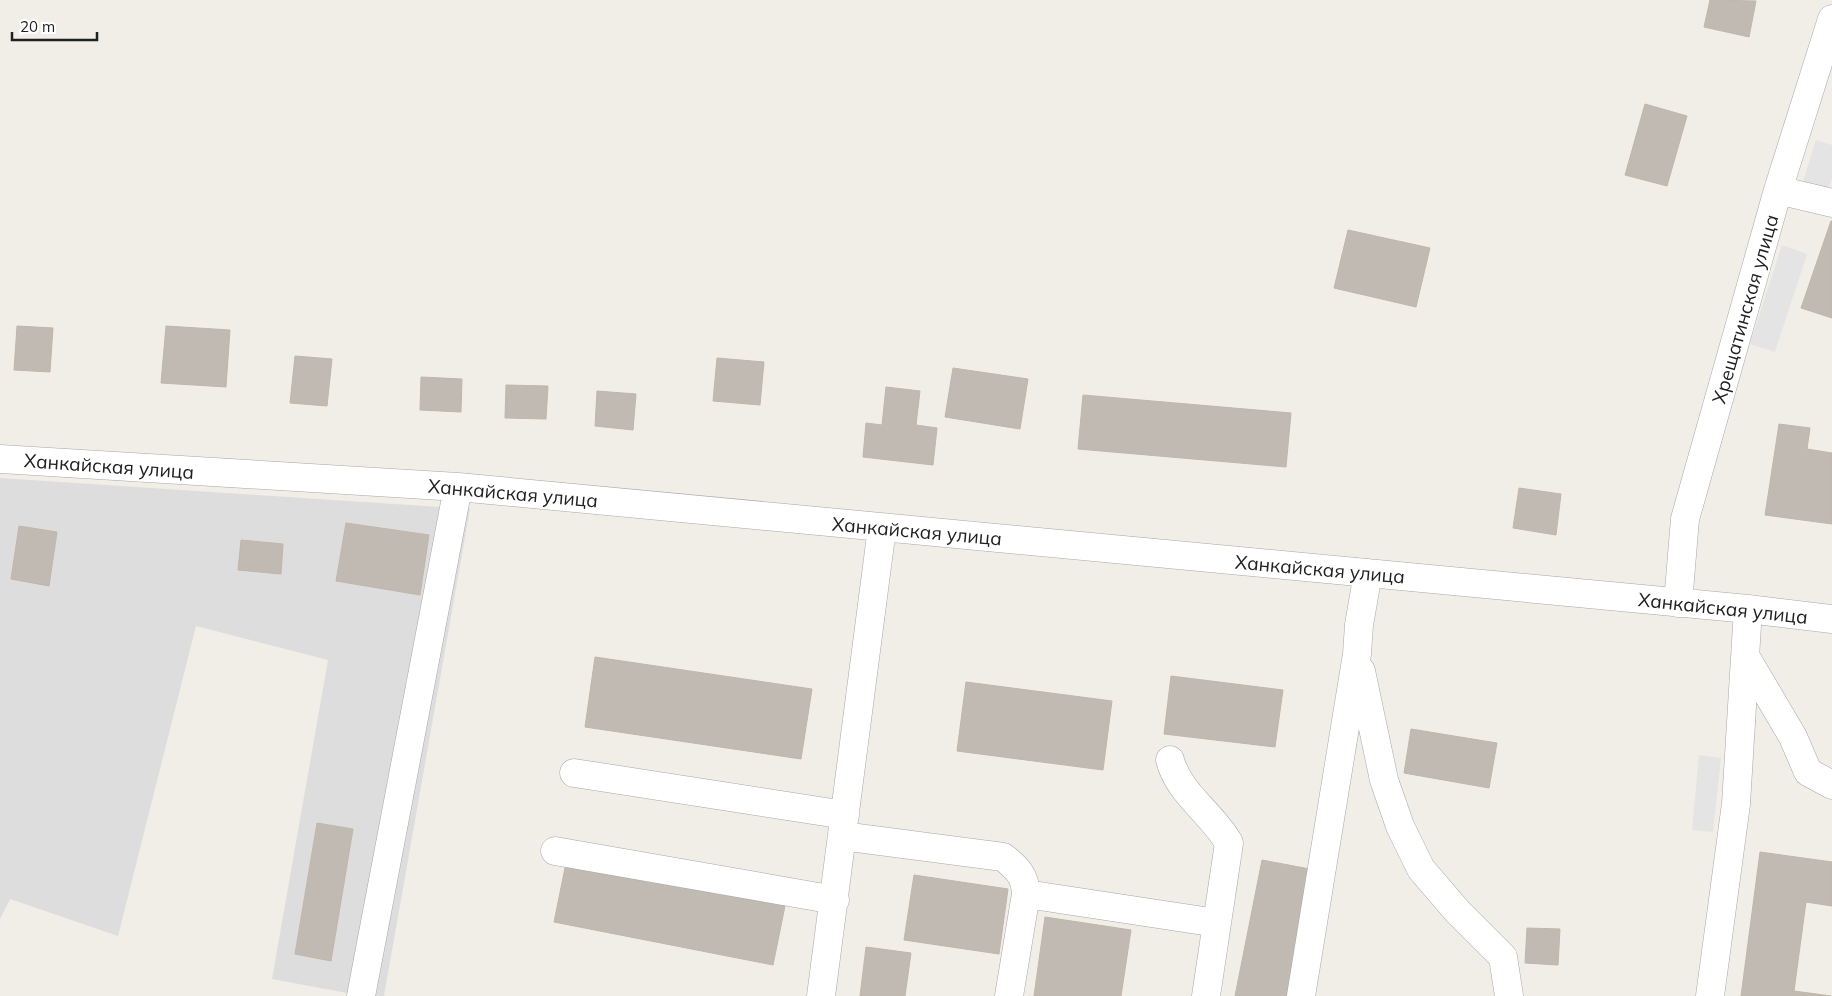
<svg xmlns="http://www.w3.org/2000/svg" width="1832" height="996" font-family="Mulish,sans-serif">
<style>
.residential{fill:#dedddd}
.parking{fill:#e4e4e4}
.building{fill:#c1bab3;stroke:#c2b5a9}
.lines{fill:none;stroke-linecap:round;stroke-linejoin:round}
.minor-casing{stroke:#a7a7a7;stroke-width:29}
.minor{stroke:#fff;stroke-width:28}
.labels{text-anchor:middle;stroke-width:4;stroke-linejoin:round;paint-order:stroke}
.street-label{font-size:19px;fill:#202020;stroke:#fff}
</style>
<rect width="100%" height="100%" fill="#f1eee7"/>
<path class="residential" d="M 0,478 L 470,509 L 384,996 L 363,996 L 272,979 L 328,660 L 196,626 L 118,936 L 10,899 L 0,919 Z"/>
<path class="parking" d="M 1816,140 L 1832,145 L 1832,178 L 1828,190 L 1803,182 Z
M 1782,245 L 1807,254 L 1775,352 L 1750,344 Z
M 1699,755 L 1721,758 L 1713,832 L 1692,830 Z"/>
<path class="building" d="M 1710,0 L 1756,1 L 1749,37 L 1704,27 Z
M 1645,104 L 1687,116 L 1667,186 L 1625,175 Z
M 1831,221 L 1832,221 L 1832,318 L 1801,308 Z
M 1348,230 L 1430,248 L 1416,307 L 1334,288 Z
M 17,326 L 53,328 L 50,372 L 14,370 Z
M 166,326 L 230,330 L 226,387 L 161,383 Z
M 295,356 L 332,359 L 327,406 L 290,403 Z
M 717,358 L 764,362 L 760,405 L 713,401 Z
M 953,368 L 1028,379 L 1020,429 L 945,417 Z
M 421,377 L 462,379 L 461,412 L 420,410 Z
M 506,385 L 548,386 L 546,419 L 505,418 Z
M 886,387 L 920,391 L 916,425 L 937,428 L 933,465 L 863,457 L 866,423 L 882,425 Z
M 597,391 L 636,394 L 633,430 L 595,426 Z
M 1083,395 L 1291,413 L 1286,467 L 1078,449 Z
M 1779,424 L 1810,428 L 1807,449 L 1832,453 L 1832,524 L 1765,515 Z
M 1519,488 L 1561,494 L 1556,535 L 1513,528 Z
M 346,523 L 429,535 L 420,595 L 336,581 Z
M 19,526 L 57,532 L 49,586 L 11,579 Z
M 241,540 L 283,544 L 281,574 L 238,570 Z
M 595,657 L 812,689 L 801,759 L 585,727 Z
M 1171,676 L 1283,690 L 1275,747 L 1164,734 Z
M 966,682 L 1112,701 L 1103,770 L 957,751 Z
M 1411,729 L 1497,743 L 1489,788 L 1404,773 Z
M 317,823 L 353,829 L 331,961 L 295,954 Z
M 1760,852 L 1832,862 L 1832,906 L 1806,902 L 1794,991 L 1831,996 L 1741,996 Z
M 1262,860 L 1315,870 L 1291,996 L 1235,996 Z
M 566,863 L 785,906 L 773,965 L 554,922 Z
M 914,875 L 1008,889 L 999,954 L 904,940 Z
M 1045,917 L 1131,930 L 1121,996 L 1034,996 Z
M 1527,928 L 1560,929 L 1558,965 L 1525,963 Z
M 866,947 L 911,953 L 905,996 L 860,996 Z"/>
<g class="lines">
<g class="minor-casing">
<path id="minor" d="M 1778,190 L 1832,203
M 0,459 L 458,487 L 1748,609 L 1832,619
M 1678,603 L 1685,519 L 1778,190 L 1832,19
M 1747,659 L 1793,737 L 1808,772 L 1832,785
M 1361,671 L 1384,780 L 1400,826 L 1421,869 L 1458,912 L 1503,957 L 1509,996
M 1170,760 C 1179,794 1212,813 1229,843 L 1206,996
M 574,773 L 845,815
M 842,836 L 1003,857 C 1017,868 1025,875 1026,894 L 1009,996
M 555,851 L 835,900
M 1026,894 L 1217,923
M 361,996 L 458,487
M 821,996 L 882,528
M 1301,996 L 1357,654 L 1359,625 L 1368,573
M 1710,996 L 1736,804 L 1748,609"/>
</g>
<use href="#minor" class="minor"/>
</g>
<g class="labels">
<g class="street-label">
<text transform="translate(1745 309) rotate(-74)" y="7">Хрещатинская улица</text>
<text transform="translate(109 466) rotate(4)" y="7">Ханкайская улица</text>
<text transform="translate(513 493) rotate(5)" y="7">Ханкайская улица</text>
<text transform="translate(917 531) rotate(5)" y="7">Ханкайская улица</text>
<text transform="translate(1320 569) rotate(5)" y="7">Ханкайская улица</text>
<text transform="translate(1723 608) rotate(6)" y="7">Ханкайская улица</text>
</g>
</g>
<path d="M12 32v8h85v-8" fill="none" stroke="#202020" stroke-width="2.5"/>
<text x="20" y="32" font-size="15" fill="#202020" stroke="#ffffff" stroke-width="4" paint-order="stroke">20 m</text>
</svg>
